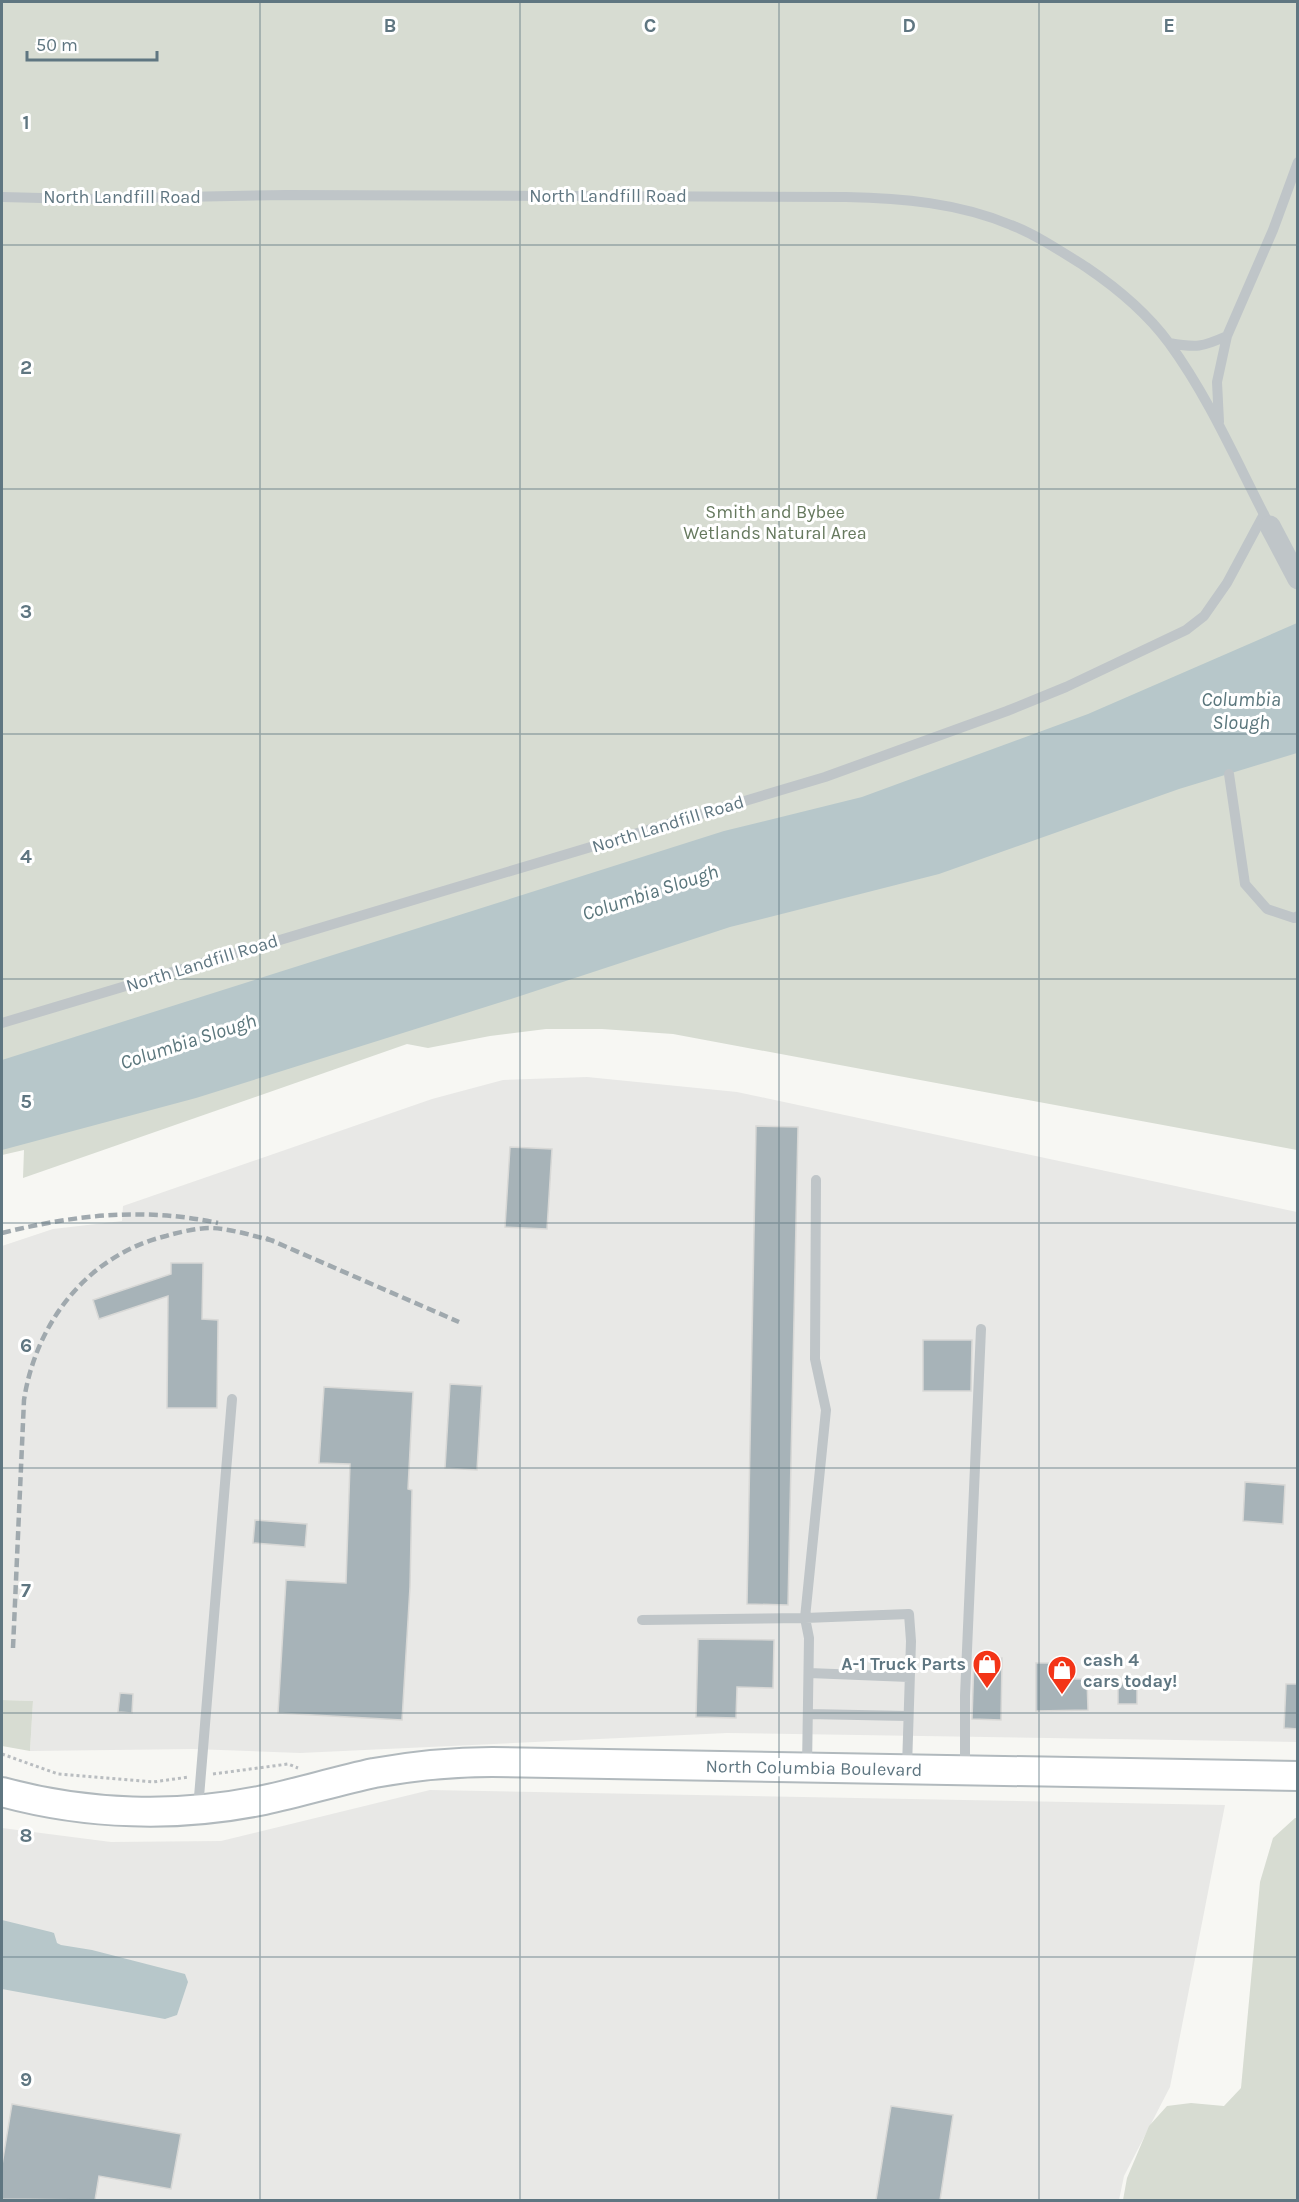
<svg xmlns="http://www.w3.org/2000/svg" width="1299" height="2202" font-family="Karla,sans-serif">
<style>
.built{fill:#e8e8e6}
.green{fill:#d7dcd2}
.water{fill:#b7c7ca}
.building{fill:#a7b3b8;stroke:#d8d8d6;stroke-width:1.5}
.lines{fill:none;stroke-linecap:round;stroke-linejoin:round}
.secondary-casing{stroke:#b1b9bd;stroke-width:32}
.path{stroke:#b9bdc0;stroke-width:3;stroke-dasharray:3 3;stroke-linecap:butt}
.lane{stroke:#bfc5c8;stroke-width:10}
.street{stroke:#bfc5c8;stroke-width:21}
.secondary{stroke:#fff;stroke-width:28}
.rail{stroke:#a0a9ae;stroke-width:4.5;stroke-dasharray:9 4.5;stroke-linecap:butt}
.grid{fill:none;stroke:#5f7681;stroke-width:1.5;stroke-opacity:0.55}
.labels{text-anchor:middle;stroke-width:6;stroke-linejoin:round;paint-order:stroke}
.street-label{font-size:18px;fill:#5f7681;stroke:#fff}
.park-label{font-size:18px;fill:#66795e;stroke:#fff}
.poi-label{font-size:18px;font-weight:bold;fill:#5f7681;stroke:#fff;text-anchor:start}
.water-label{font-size:20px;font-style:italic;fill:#5a767c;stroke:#fff}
.grid-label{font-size:20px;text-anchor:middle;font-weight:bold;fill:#5f7681;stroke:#fff;stroke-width:6;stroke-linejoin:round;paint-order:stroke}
</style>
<rect width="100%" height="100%" fill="#f7f7f3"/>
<path class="built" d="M 587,1077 L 737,1092 L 1297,1212 L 1297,1742 L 727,1733 L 300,1753 L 193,1749 L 30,1751 L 33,1701 L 2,1700 L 2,1246 L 53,1229 L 122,1221 L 123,1206 L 432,1099 L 503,1080 Z
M 430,1790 L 1225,1805 L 1170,2087 L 1124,2176 L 1119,2200 L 2,2200 L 2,1828 L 111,1842 L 221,1841 Z"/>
<path class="green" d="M 2,2 L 1297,2 L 1297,1150 L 673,1034 L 602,1029 L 546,1029 L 490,1036 L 428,1048 L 407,1044 L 23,1178 L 24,1150 L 2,1155 Z
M 2,1700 L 33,1701 L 30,1751 L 2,1746 Z
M 1295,1818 L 1298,1818 L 1297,2200 L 1123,2200 L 1127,2178 L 1149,2126 L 1167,2106 L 1191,2103 L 1224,2106 L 1241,2088 L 1260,1882 L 1273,1838 Z"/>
<path class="water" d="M 1297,623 L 1297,753 L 1179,789 L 939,874 L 730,927 L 511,999 L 196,1098 L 2,1150 L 2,1060 L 724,831 L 862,797 L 1088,714 Z
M 2,1920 L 51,1932 L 54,1933 L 57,1943 L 61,1945 L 92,1950 L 185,1974 L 188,1982 L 177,2015 L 165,2019 L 2,1989 Z"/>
<path class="building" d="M 756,1126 L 798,1127 L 788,1605 L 747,1604 Z
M 510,1147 L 552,1149 L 547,1229 L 505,1227 Z
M 171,1263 L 203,1263 L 202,1319 L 218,1320 L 217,1408 L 167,1408 L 168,1296 L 99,1319 L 93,1300 L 171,1274 Z
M 923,1340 L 972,1340 L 971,1391 L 923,1391 Z
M 450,1384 L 482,1386 L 477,1470 L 445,1468 Z
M 324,1387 L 413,1392 L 408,1489 L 412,1490 L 410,1587 L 402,1720 L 278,1713 L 286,1580 L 346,1583 L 350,1464 L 319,1463 Z
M 1245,1482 L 1285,1485 L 1283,1524 L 1243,1521 Z
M 255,1520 L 307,1524 L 305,1547 L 253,1543 Z
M 698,1639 L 774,1640 L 773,1688 L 737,1687 L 736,1718 L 696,1717 Z
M 974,1658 L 1002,1658 L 1001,1720 L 972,1719 Z
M 1036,1663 L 1075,1663 L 1075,1679 L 1087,1679 L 1088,1710 L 1036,1711 Z
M 1137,1683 L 1137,1704 L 1118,1704 L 1118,1684 Z
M 1286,1684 L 1298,1684 L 1298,1729 L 1284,1728 Z
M 120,1693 L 133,1694 L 132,1713 L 118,1712 Z
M 12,2104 L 181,2134 L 171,2189 L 99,2176 L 95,2200 L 2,2199 L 2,2165 Z
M 891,2106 L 953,2115 L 940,2200 L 876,2200 Z"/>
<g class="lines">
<g class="secondary-casing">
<path id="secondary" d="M 2,1792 C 86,1815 178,1818 264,1800 C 301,1792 337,1781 374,1773 C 413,1766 453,1762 492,1762 L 1298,1776"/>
</g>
<path class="path" d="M 2,1754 L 58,1774 L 153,1782 L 189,1777
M 213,1774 L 288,1764 L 298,1768"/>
<path class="lane" d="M 2,197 L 80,199 L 286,195 L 846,197 C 901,198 959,203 1011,225 C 1037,235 1062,252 1086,267 C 1117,288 1147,313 1169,343 C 1210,399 1238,465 1270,526
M 1169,343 C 1197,348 1202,347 1227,336
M 1219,422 L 1217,382 L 1227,336 L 1273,230 L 1298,162
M 1229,774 L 1245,884 L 1267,909 L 1294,918 L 1298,916
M 2,1023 L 825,777 L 1007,711 L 1066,687 L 1186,630 L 1204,616 L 1227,583 L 1264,514
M 816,1180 L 815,1359 L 826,1410 L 805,1618 L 909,1614 L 911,1641 L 907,1767
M 642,1620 L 805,1618 L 809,1638 L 807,1767
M 809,1673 L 909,1677
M 808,1714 L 908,1716
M 965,1770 L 965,1696 L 981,1329
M 198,1809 L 232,1399"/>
<path class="street" d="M 1270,526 L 1298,579"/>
<use href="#secondary" class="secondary"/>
<path class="rail" d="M 2,1233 C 74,1215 144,1207 218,1223
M 266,1238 L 459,1322
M 13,1648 L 24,1400 C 36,1322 88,1255 166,1236 C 180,1232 196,1228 211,1228 C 233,1229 253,1236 274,1241"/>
</g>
<path class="grid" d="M 260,2 L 260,2200M 520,2 L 520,2200M 779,2 L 779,2200M 1039,2 L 1039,2200M 2,245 L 1298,245M 2,489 L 1298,489M 2,734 L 1298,734M 2,979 L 1298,979M 2,1223 L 1298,1223M 2,1468 L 1298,1468M 2,1713 L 1298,1713M 2,1957 L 1298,1957"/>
<defs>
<g id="shop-pin" transform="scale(1.5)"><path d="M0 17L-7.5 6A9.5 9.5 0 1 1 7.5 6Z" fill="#f33417" stroke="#fff"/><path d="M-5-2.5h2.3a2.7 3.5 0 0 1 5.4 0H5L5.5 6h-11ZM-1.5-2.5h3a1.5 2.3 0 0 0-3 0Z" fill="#fff"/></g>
</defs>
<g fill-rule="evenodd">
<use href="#shop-pin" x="987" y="1664"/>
<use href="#shop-pin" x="1062" y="1670"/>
</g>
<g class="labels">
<g class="street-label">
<text x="608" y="202">North Landfill Road</text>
<text x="122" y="203">North Landfill Road</text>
<text transform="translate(668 824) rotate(-17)" y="6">North Landfill Road</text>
<text transform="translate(202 963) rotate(-17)" y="6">North Landfill Road</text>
<text transform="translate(814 1768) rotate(1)" y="6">North Columbia Boulevard</text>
</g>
<g class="park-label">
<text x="775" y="518">Smith and Bybee<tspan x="775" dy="21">Wetlands Natural Area</tspan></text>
</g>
<g class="poi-label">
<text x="1083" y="1666">cash 4<tspan x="1083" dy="21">cars today!</tspan></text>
<text x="966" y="1670" text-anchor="end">A-1 Truck Parts</text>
</g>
<g class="water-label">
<text x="1241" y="706">Columbia<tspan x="1241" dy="23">Slough</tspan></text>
<text transform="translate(650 892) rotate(-18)" y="7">Columbia Slough</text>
<text transform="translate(188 1041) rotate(-18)" y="7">Columbia Slough</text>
</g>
</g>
<g class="grid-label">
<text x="390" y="32">B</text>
<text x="650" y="32">C</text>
<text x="909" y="32">D</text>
<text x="1169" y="32">E</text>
<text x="26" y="129">1</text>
<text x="26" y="374">2</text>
<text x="26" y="618">3</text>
<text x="26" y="863">4</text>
<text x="26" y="1108">5</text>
<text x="26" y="1352">6</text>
<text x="26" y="1597">7</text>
<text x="26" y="1842">8</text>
<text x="26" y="2086">9</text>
</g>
<rect width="1299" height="2202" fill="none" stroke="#5f7681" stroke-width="6"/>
<path d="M27 51v9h130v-9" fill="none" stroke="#5f7681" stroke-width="3"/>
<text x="36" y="51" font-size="18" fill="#5f7681" stroke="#ffffff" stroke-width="4.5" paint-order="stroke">50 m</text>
</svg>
